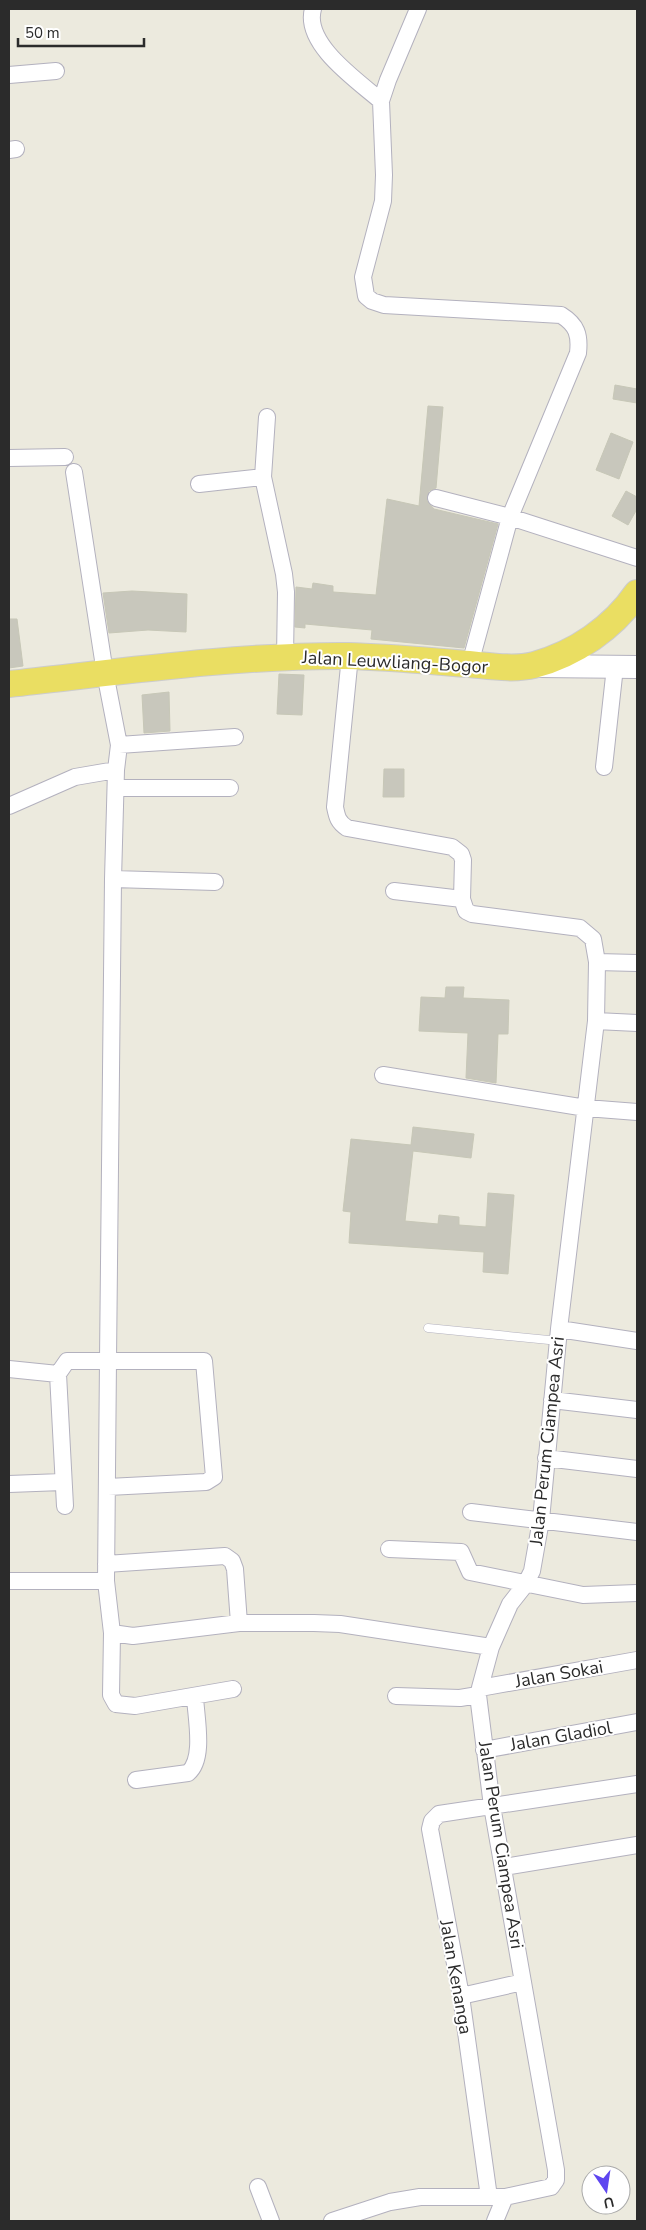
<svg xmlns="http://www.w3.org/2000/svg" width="646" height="2230" font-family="'Nunito Sans',sans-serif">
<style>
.building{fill:#c8c7bc;stroke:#c7c7b7}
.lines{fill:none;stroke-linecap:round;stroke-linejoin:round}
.service-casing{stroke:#b3b1be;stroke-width:9}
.minor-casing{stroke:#b3b1be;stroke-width:18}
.secondary-casing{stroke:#b3b1be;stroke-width:24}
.trunk-casing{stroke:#ccc;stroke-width:28}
.service{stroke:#fff;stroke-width:8}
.minor{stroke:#fff;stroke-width:16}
.secondary{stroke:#fff;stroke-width:22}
.trunk{stroke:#eade62;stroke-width:26}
.labels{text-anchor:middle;stroke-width:4;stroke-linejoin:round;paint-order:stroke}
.street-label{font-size:18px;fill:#2b2b2b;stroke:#fff}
</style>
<rect width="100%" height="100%" fill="#eceade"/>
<path class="building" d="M 615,385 L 637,389 L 637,403 L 613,399 Z
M 428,406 L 443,407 L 436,488 L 429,491 L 427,501 L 434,509 L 498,524 L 464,648 L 371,639 L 372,630 L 305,624 L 305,628 L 295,627 L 296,587 L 312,589 L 313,583 L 333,586 L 333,592 L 376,595 L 387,499 L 419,506 Z
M 611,433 L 633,442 L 619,479 L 596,470 Z
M 626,491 L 637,497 L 637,509 L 628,525 L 612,516 Z
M 132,591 L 187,594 L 186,632 L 148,630 L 109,633 L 103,593 Z
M 9,619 L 17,619 L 23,666 L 9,668 Z
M 279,674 L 304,675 L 302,715 L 277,714 Z
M 169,692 L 170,731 L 144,733 L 142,695 Z
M 384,769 L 404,769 L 404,797 L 383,797 Z
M 446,987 L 464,987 L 463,998 L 509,1000 L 508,1034 L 498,1034 L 496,1083 L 466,1078 L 468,1033 L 419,1031 L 421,997 L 445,998 Z
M 413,1127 L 474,1134 L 471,1158 L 413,1151 L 405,1221 L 438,1224 L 439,1215 L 459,1217 L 459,1225 L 486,1227 L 488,1193 L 514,1195 L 508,1274 L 483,1272 L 484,1252 L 349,1243 L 351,1212 L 343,1211 L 351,1139 L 411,1145 Z"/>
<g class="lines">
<g class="service-casing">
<path id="service" d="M 428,1328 L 559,1341"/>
</g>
<g class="minor-casing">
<path id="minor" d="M 313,9 C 303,44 358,81 381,101
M 418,9 L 388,80 L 381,101 L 384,175 L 383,201 L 363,277 L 366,296 L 372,301 L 384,305 L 561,315 C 577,325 580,335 578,353 L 510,517 L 470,664
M 9,75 L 56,71
M 9,150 L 16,149
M 267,417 L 263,477 L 284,574 L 286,592 L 285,657
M 9,458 L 65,457
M 74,472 L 105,673 L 119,745 L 116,770 L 113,879 L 108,1360 L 106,1581 L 112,1633 L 133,1636 L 239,1623 L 314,1623 L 340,1624 L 491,1647
M 199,484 L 263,477
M 436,498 L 510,517 L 637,558
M 119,745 L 235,737
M 604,767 L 615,667
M 116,788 L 230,788
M 9,806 L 75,777 L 116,770
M 113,879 L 215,882
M 394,891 L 462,899
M 597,962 L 637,963
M 596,1021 L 637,1023
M 383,1075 L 586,1108 L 637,1112
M 559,1329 L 637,1341
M 9,1369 L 58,1374 L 67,1361 L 204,1361 L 214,1477 L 206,1482 L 108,1487
M 58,1374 L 65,1506
M 552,1400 L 637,1410
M 546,1458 L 637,1469
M 9,1484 L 62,1482
M 471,1512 L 637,1532
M 389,1549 L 461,1552 L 470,1572 L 583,1595 L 637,1593
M 106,1564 L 225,1556 L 232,1561 L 235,1569 L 239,1623
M 9,1581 L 106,1581
M 112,1633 L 111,1695 L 116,1704 L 135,1706 L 233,1689
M 480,1688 L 637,1660
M 396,1696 L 460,1698 L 478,1695
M 484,1750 L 637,1722
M 136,1780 L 188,1773 C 205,1759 196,1718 195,1697
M 504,1867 L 637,1845
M 461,1996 L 523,1982
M 258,2187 L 271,2221
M 489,2197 L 461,1996 L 430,1829 L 432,1821 L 439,1814 L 637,1784
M 332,2221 L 390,2202 L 420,2197 L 505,2197 L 551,2187 L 556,2180 L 556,2170 L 492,1806 L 478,1695 L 491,1647 L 510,1604 L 525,1585 L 532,1571 L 541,1520 L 559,1329 L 596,1021 L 597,962 L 593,939 L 580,928 L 472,914 L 466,911 L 462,899 L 463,860 L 461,854 L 452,847 L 347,828 C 338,822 337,817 335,807 L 350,656
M 495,2221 L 505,2197"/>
</g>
<g class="secondary-casing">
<path id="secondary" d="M 538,666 L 637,667"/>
</g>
<g class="trunk-casing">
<path id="trunk" d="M 9,684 C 119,672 238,655 348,656 C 389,657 429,661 469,664 C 490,666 514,670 534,665 C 575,654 613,628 637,593"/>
</g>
<use href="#service" class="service"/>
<use href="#minor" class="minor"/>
<use href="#secondary" class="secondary"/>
<use href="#trunk" class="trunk"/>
</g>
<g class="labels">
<g class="street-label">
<text transform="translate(395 662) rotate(3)" y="6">Jalan Leuwliang-Bogor</text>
<text transform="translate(547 1441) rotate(-84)" y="6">Jalan Perum Ciampea Asri</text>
<text transform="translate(559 1674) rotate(-10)" y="6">Jalan Sokai</text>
<text transform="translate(561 1736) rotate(-10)" y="6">Jalan Gladiol</text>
<text transform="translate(501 1845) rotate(81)" y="6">Jalan Perum Ciampea Asri</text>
<text transform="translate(456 1977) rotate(80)" y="6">Jalan Kenanga</text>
</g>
</g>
<rect width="646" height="2230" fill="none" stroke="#2b2b2b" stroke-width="20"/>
<g transform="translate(606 2190) rotate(167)"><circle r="24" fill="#ffffff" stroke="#aaaaaa"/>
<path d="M0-4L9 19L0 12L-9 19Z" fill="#5e46f0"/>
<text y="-8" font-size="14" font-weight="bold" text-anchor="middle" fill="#2b2b2b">U</text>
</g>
<path d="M18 38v8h126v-8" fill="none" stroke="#2b2b2b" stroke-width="2.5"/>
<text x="25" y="38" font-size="15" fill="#2b2b2b" stroke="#ffffff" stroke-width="4" paint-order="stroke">50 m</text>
</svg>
